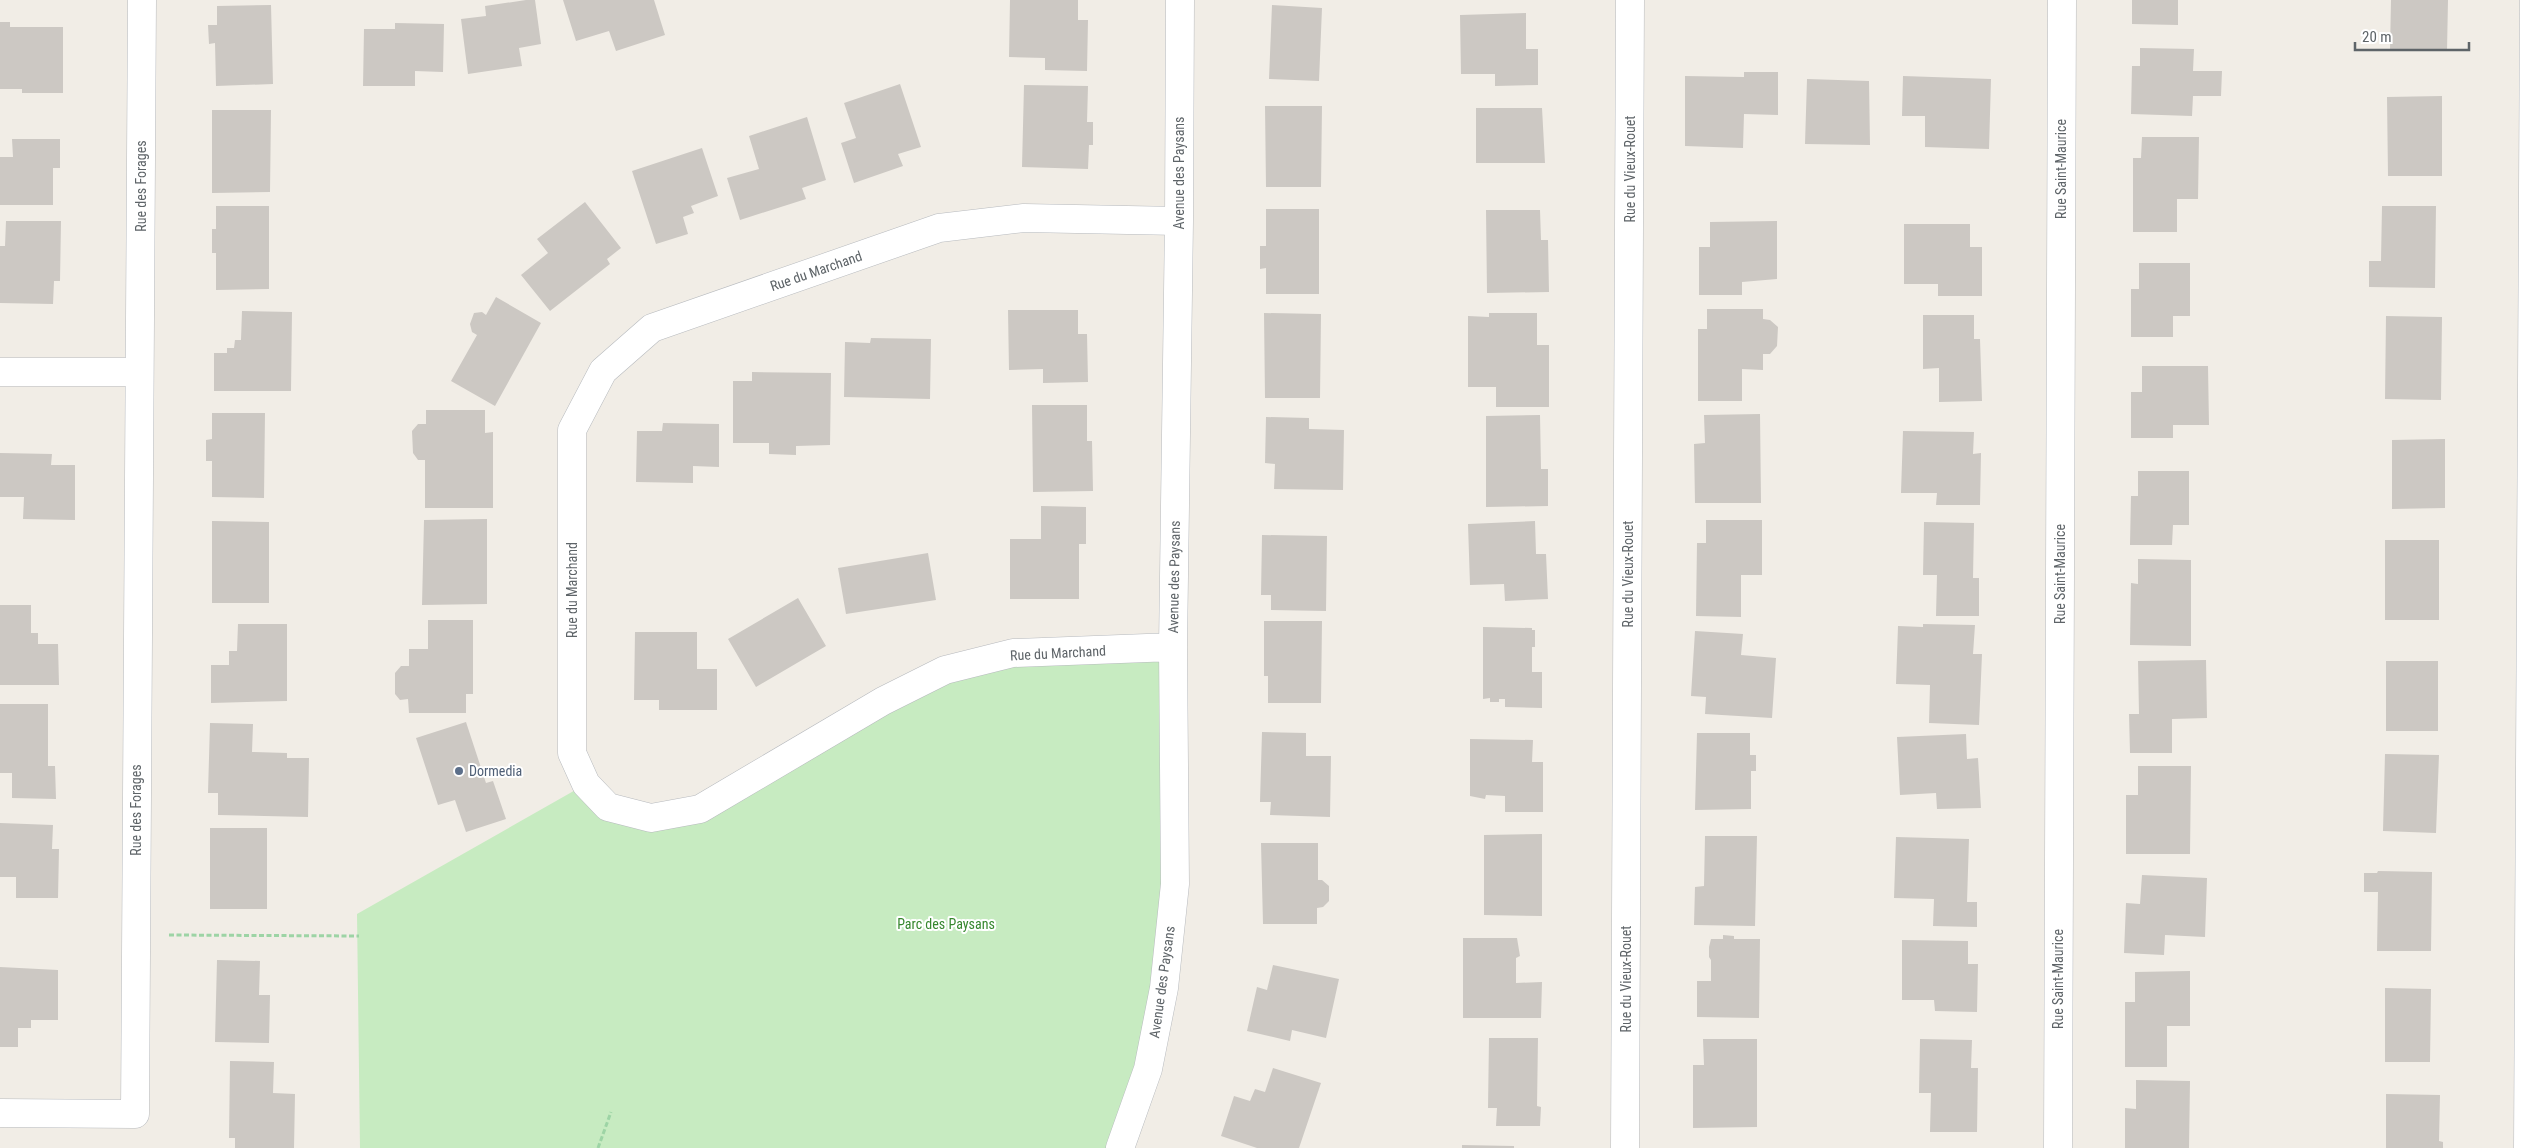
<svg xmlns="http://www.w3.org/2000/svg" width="2535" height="1148" font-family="'Roboto Condensed',sans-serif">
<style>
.green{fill:#c7ebc1}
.building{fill:#ccc8c3}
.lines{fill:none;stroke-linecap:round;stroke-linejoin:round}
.street-casing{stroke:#b7babe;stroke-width:29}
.path{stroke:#9dd4a5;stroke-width:3;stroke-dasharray:5 2.5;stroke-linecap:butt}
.street{stroke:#fff;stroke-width:28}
.service-dot{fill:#5c6f8a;stroke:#fff;stroke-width:2}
.labels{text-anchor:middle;stroke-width:4;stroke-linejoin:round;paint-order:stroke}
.street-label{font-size:14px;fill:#5e6468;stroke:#fff}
.service-label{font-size:14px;fill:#4e5e75;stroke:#fff;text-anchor:start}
.park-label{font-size:14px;fill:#36872e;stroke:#fff}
</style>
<rect width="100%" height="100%" fill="#f1ede6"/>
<path class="green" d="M 1173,647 L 1175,884 L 1120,1148 L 360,1148 L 357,914 L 586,784 L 608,807 L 700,809 L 945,670 Z"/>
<path class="building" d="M 526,0 L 535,0 L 541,44 L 519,48 L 522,66 L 468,74 L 461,19 L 486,16 L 485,6 Z
M 563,0 L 654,0 L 665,35 L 616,51 L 609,31 L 576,41 Z
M 1010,0 L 1078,0 L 1078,20 L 1088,20 L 1087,71 L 1045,70 L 1045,58 L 1009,57 Z
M 2132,0 L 2178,0 L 2178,25 L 2132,24 Z
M 2391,0 L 2448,0 L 2447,51 L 2390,50 Z
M 271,5 L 273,84 L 216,86 L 215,43 L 209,44 L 208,25 L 217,25 L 217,6 Z
M 1272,5 L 1322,8 L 1319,81 L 1269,79 Z
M 1526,13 L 1526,49 L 1538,49 L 1538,85 L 1495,86 L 1495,74 L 1461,74 L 1460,15 Z
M 0,22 L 10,22 L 10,27 L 63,27 L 63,93 L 22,93 L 22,89 L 0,89 Z
M 395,23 L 444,24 L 443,72 L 415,71 L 415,86 L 363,86 L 364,29 L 395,29 Z
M 2140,48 L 2194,49 L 2193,71 L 2222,71 L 2221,96 L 2193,96 L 2192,116 L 2131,114 L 2132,66 L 2140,66 Z
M 1744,72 L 1778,72 L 1778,115 L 1744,114 L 1743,148 L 1685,146 L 1685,76 L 1744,77 Z
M 1903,76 L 1991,79 L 1989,149 L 1925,147 L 1925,116 L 1902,116 Z
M 1807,79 L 1869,81 L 1870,145 L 1805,144 Z
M 900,84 L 921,147 L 898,154 L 903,166 L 854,183 L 841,143 L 856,138 L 844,103 Z
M 1024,85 L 1088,86 L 1087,122 L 1093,122 L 1093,145 L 1089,145 L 1088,169 L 1022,167 Z
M 2442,96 L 2442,176 L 2388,176 L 2387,97 Z
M 1265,106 L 1322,106 L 1321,187 L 1266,187 Z
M 1476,108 L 1542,108 L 1545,163 L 1476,163 Z
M 212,110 L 271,110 L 270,192 L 212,193 Z
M 807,117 L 826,180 L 802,188 L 806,199 L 740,220 L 727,178 L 759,169 L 749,136 Z
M 2142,137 L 2199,137 L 2198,199 L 2177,199 L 2177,232 L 2133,232 L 2133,158 L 2141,158 Z
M 12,139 L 60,139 L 60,168 L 53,168 L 53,205 L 0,205 L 0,157 L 13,157 Z
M 702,148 L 718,196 L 691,206 L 694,213 L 683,217 L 688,234 L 656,244 L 632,171 Z
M 585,202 L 621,248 L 607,259 L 610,264 L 550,311 L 521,275 L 548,253 L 537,239 Z
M 216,206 L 269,206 L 269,289 L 216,290 L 216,253 L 212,253 L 212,229 L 216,229 Z
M 2382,206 L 2436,206 L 2435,288 L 2369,287 L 2369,261 L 2381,261 Z
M 1266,209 L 1319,209 L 1319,294 L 1266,294 L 1266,268 L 1260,269 L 1260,246 L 1266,246 Z
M 1486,210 L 1540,210 L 1541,240 L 1548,240 L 1549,292 L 1487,293 Z
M 6,221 L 61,221 L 60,281 L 54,281 L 53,304 L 0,303 L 0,246 L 5,246 Z
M 1777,221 L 1777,279 L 1742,282 L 1742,295 L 1699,295 L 1699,247 L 1710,247 L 1710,222 Z
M 1904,224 L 1970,224 L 1970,247 L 1982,247 L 1982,296 L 1938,296 L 1938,284 L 1904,284 Z
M 2139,263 L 2190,263 L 2190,316 L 2173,316 L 2173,337 L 2131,337 L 2131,289 L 2139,289 Z
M 496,297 L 541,323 L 495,406 L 451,381 L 477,335 L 472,332 L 470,324 L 474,313 L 482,312 L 486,315 Z
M 1707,309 L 1763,309 L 1763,319 L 1770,320 L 1778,327 L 1777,346 L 1770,354 L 1763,354 L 1763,370 L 1742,369 L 1742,401 L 1698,401 L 1698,329 L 1707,329 Z
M 1008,310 L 1078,310 L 1078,334 L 1087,334 L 1088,382 L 1043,383 L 1043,369 L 1009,370 Z
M 242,311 L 292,312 L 291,391 L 214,391 L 214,353 L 227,353 L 227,348 L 234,348 L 235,340 L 241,340 Z
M 1264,313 L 1321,314 L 1320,398 L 1265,398 Z
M 1489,313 L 1537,313 L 1537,345 L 1549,345 L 1549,407 L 1496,407 L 1496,387 L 1468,387 L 1468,316 L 1489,317 Z
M 1923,315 L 1974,315 L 1974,339 L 1980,339 L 1982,401 L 1939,402 L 1939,368 L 1923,369 Z
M 2386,316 L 2442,317 L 2441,400 L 2385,399 Z
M 871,338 L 931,339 L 930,399 L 844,397 L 845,342 L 870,343 Z
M 2142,366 L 2208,366 L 2209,425 L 2173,425 L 2173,438 L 2131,438 L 2131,392 L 2142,392 Z
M 752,372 L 831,373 L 830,445 L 796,446 L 796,455 L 769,454 L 769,443 L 733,443 L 733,381 L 752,381 Z
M 1032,405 L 1087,405 L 1087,441 L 1092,441 L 1093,491 L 1033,492 Z
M 426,410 L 485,410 L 485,433 L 493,432 L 493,508 L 425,508 L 425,460 L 418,460 L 413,453 L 412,431 L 418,424 L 426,424 Z
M 212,413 L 265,413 L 264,498 L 212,497 L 212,461 L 206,461 L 206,440 L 212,439 Z
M 1760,414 L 1761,503 L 1695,503 L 1694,444 L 1705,443 L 1704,415 Z
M 1540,415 L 1541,469 L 1548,469 L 1548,506 L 1486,507 L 1486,416 Z
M 1266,417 L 1309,418 L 1309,429 L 1344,430 L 1343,490 L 1274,489 L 1275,464 L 1265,463 Z
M 663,423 L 719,424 L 719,467 L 693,466 L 693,483 L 636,482 L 637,431 L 662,431 Z
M 1903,431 L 1974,432 L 1973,454 L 1981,453 L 1980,505 L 1936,505 L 1937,493 L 1901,493 Z
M 2445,439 L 2445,508 L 2392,509 L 2392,440 Z
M 0,453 L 52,454 L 51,465 L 75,465 L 75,520 L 23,519 L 24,497 L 0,497 Z
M 2138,471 L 2189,471 L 2189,525 L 2173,525 L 2172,545 L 2130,545 L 2131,496 L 2138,496 Z
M 1041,506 L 1086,507 L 1086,544 L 1079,544 L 1079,599 L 1010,599 L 1010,539 L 1041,539 Z
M 487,519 L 487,604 L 422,605 L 424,520 Z
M 1706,520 L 1762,520 L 1762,575 L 1741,575 L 1741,617 L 1696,616 L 1697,543 L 1706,543 Z
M 212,521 L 269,522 L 269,603 L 212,603 Z
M 1535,521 L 1536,554 L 1546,554 L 1548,599 L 1505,601 L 1504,584 L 1470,585 L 1468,524 Z
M 1924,522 L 1974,523 L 1973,578 L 1979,578 L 1979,616 L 1936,616 L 1937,575 L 1923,575 Z
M 1262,535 L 1327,536 L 1326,611 L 1271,610 L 1271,595 L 1261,595 Z
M 2385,540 L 2439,540 L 2439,620 L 2385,620 Z
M 928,553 L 936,600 L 846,614 L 838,568 Z
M 2138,559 L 2191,560 L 2191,646 L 2130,645 L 2131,583 L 2138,584 Z
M 798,598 L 826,646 L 756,687 L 728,639 Z
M 0,605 L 31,605 L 31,633 L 38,633 L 38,644 L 58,644 L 59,685 L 0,685 Z
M 428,620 L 473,620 L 473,694 L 466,694 L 466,713 L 409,713 L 408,699 L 400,700 L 395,694 L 395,673 L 401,666 L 409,666 L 409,649 L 428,649 Z
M 1264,621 L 1322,621 L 1321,703 L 1268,703 L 1268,676 L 1264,676 Z
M 238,624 L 287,624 L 287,701 L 211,703 L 211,665 L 229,665 L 229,651 L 237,651 Z
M 1923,624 L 1975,625 L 1973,654 L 1982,654 L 1979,725 L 1929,723 L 1930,685 L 1896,684 L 1898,626 L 1923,627 Z
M 1483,627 L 1532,628 L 1532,630 L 1535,630 L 1535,647 L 1532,647 L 1532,672 L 1542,672 L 1542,708 L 1505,707 L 1505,699 L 1499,699 L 1499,702 L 1490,702 L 1490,698 L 1483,699 Z
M 1695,631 L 1743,634 L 1741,655 L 1776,658 L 1772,718 L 1705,714 L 1706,697 L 1691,696 Z
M 635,632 L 697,632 L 697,669 L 717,669 L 717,710 L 659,710 L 659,700 L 634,700 Z
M 2206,660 L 2207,718 L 2172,719 L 2172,753 L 2130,753 L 2129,714 L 2139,714 L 2138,661 Z
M 2386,661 L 2438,661 L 2438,731 L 2386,731 Z
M 0,704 L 48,704 L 48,766 L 55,766 L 56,799 L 12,798 L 12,773 L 0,773 Z
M 466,722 L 486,783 L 493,781 L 506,819 L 466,832 L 455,800 L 438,805 L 416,738 Z
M 210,723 L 253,724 L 252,752 L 287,753 L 287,758 L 309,758 L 308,817 L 218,815 L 218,793 L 208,793 Z
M 1262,732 L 1306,733 L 1306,756 L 1331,756 L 1330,817 L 1270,815 L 1271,802 L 1260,802 Z
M 1697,733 L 1750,733 L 1750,755 L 1756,755 L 1756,771 L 1751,771 L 1751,809 L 1695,810 Z
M 1966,734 L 1967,759 L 1978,758 L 1981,808 L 1937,809 L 1936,793 L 1900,795 L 1897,737 Z
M 1470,739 L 1533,740 L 1532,762 L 1543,762 L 1543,812 L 1505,812 L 1505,796 L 1486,795 L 1485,799 L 1470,796 Z
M 2385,754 L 2439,755 L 2436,833 L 2383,831 Z
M 2138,766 L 2191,766 L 2190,854 L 2126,854 L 2126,795 L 2138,795 Z
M 0,823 L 53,825 L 52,849 L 59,849 L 58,898 L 16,898 L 16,877 L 0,877 Z
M 210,828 L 267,828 L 267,909 L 210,909 Z
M 1542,834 L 1542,916 L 1484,915 L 1484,835 Z
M 1705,836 L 1757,836 L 1755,926 L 1694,925 L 1695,887 L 1704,886 Z
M 1896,837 L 1969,839 L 1967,902 L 1977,902 L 1977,927 L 1933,926 L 1934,899 L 1894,898 Z
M 1261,843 L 1318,843 L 1318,880 L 1322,880 L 1329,886 L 1329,901 L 1323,907 L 1317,908 L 1317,924 L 1263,924 Z
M 2378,871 L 2432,872 L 2431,951 L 2377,951 L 2378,892 L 2364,892 L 2364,873 L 2377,873 Z
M 2142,875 L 2207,878 L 2205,937 L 2165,935 L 2164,955 L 2124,953 L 2126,903 L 2140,904 Z
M 1723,935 L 1734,936 L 1734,939 L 1760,939 L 1759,1018 L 1697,1017 L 1697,981 L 1711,981 L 1711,960 L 1709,957 L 1709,947 L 1711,939 L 1723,939 Z
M 1463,938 L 1517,938 L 1520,956 L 1516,958 L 1516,983 L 1542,982 L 1541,1018 L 1463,1018 Z
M 1902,940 L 1968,941 L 1968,964 L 1978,964 L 1977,1012 L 1935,1011 L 1934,1000 L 1902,1000 Z
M 217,960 L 260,961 L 259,995 L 270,995 L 269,1043 L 215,1042 Z
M 1273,965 L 1339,979 L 1326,1038 L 1292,1030 L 1290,1041 L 1247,1031 L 1257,987 L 1267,990 Z
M 0,967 L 58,970 L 58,1020 L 31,1020 L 31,1028 L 18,1028 L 18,1047 L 0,1047 Z
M 2190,971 L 2190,1026 L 2167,1026 L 2167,1067 L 2125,1067 L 2125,1002 L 2135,1002 L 2135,972 Z
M 2385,988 L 2431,989 L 2430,1062 L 2385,1062 Z
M 1489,1038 L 1538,1038 L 1537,1106 L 1541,1107 L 1540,1126 L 1496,1126 L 1497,1108 L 1488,1108 Z
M 1703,1039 L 1757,1039 L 1757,1127 L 1693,1128 L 1693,1065 L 1704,1065 Z
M 1920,1039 L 1972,1040 L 1971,1068 L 1978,1068 L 1977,1132 L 1930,1132 L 1931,1093 L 1919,1093 Z
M 230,1061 L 274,1062 L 273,1093 L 295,1094 L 294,1148 L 235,1148 L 235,1138 L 229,1138 Z
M 1273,1068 L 1321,1083 L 1299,1148 L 1257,1148 L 1221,1136 L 1234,1096 L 1250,1101 L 1255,1089 L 1265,1092 Z
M 2136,1080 L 2190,1081 L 2189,1148 L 2125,1148 L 2125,1108 L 2136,1109 Z
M 2386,1094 L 2440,1095 L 2439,1141 L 2443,1142 L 2443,1148 L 2386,1148 Z
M 1462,1145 L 1514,1146 L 1514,1148 L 1462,1148 Z"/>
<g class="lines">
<g class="street-casing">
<path id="street" d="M 0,372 L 139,372
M 1173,647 L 1013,653 L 945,670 L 883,701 L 700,809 L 651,818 L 608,807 L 586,784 L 572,753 L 572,430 L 603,371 L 652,328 L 939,228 L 1024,218 L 1179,221
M 0,1113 L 135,1114 L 142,0
M 1120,1148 L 1148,1069 L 1164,988 L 1175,884 L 1173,647 L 1179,221 L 1180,0
M 1625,1148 L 1630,0
M 2058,1148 L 2062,0
M 2528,1148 L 2534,0"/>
</g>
<path class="path" d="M 169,935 L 359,936
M 598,1148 L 611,1112"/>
<use href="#street" class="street"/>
</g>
<circle class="service-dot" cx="459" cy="771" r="5"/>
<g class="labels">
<g class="street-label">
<text transform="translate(1630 169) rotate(-90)" y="5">Rue du Vieux-Rouet</text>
<text transform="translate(2061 169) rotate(-90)" y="5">Rue Saint-Maurice</text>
<text transform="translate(1179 173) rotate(-90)" y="5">Avenue des Paysans</text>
<text transform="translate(141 186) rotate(-90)" y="5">Rue des Forages</text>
<text transform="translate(816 271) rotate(-19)" y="5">Rue du Marchand</text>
<text transform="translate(1628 574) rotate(-90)" y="5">Rue du Vieux-Rouet</text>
<text transform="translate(2060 574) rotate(-90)" y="5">Rue Saint-Maurice</text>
<text transform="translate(1174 577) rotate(-89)" y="5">Avenue des Paysans</text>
<text transform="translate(572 590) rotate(-90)" y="5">Rue du Marchand</text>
<text transform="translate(1058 653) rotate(-3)" y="5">Rue du Marchand</text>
<text transform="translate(136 810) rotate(-90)" y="5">Rue des Forages</text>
<text transform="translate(1626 979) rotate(-90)" y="5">Rue du Vieux-Rouet</text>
<text transform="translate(2058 979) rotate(-90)" y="5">Rue Saint-Maurice</text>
<text transform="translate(1162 982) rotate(-82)" y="5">Avenue des Paysans</text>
</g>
<g class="service-label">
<text x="469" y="776">Dormedia</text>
</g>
<g class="park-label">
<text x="946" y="929">Parc des Paysans</text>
</g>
</g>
<path d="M2355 42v8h114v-8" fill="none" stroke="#5e6468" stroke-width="2.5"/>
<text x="2362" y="42" font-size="15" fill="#5e6468" stroke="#ffffff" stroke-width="4" paint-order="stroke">20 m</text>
</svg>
